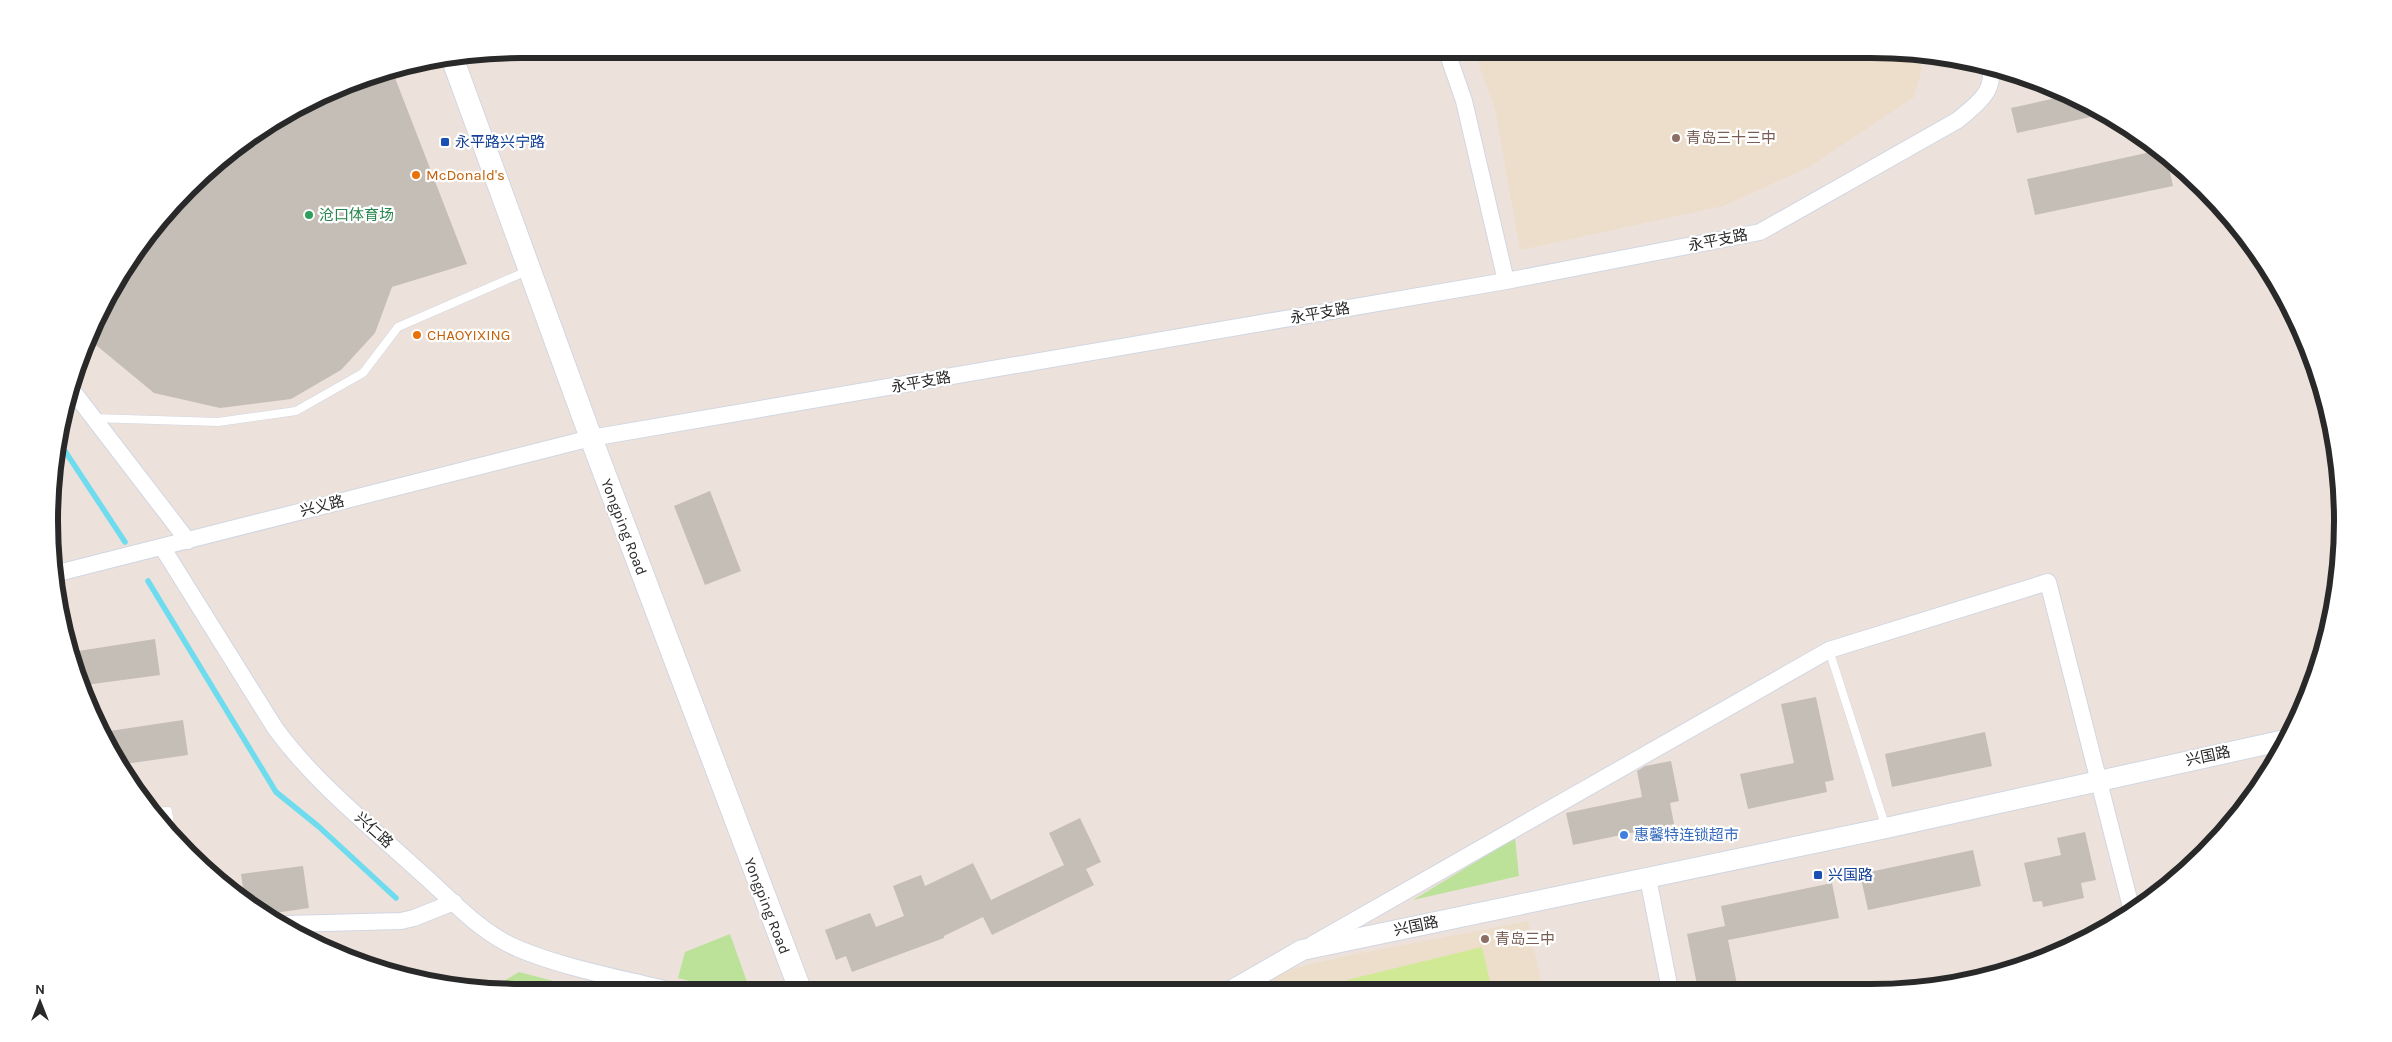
<svg xmlns="http://www.w3.org/2000/svg" width="2392" height="1042" font-family="Karla,'Noto Sans SC',sans-serif">
<style>
.education{fill:#eddecb}
.green{fill:#bbe298}
.pitch{fill:#d0e994}
.lines{fill:none;stroke-linecap:round;stroke-linejoin:round}
.stream{stroke:#6edcee;stroke-width:5.5}
.building{fill:#c4beb7}
.service-casing{stroke:#d1d6e2;stroke-width:9}
.minor-casing{stroke:#d1d6e2;stroke-width:18}
.tertiary-casing{stroke:#d1d6e2;stroke-width:22}
.secondary-casing{stroke:#d1d6e2;stroke-width:24}
.service{stroke:#fff;stroke-width:8}
.minor{stroke:#fff;stroke-width:16}
.tertiary{stroke:#fff;stroke-width:20}
.secondary{stroke:#fff;stroke-width:22}
.education-dot{fill:#8d6e63;stroke:#fff;stroke-width:2}
.transit-dot{fill:#1a4fb4;stroke:#fff;stroke-width:2}
.food-dot{fill:#e8710a;stroke:#fff;stroke-width:2}
.leisure-dot{fill:#2e9e5b;stroke:#fff;stroke-width:2}
.shop-dot{fill:#3f7fe0;stroke:#fff;stroke-width:2}
.labels{text-anchor:middle;stroke-width:4.5;stroke-linejoin:round;paint-order:stroke}
.education-label{font-size:15px;fill:#785e54;stroke:#fff;text-anchor:start}
.transit-label{font-size:15px;fill:#164399;stroke:#fff;text-anchor:start}
.food-label{font-size:15px;fill:#c56008;stroke:#fff;text-anchor:start}
.leisure-label{font-size:15px;fill:#27864d;stroke:#fff;text-anchor:start}
.street-label{font-size:15px;fill:#292929;stroke:#fff}
.shop-label{font-size:15px;fill:#366cbe;stroke:#fff;text-anchor:start}
.rim{fill:none;stroke:#292929;stroke-width:6}
</style>
<rect width="100%" height="100%" fill="#ece2db"/>
<path class="education" d="M 1473,49 L 1871,49 L 1919,57 L 1922,69 L 1914,97 L 1809,167 L 1723,206 L 1520,250 L 1495,109 Z
M 1528,921 L 1543,990 L 1251,991 L 1288,970 L 1346,956 Z"/>
<path class="green" d="M 1515,838 L 1519,876 L 1413,900 Z
M 730,934 L 751,993 L 734,993 L 678,978 L 685,952 Z
M 519,972 L 599,993 L 521,993 L 492,988 Z"/>
<path class="pitch" d="M 1482,947 L 1492,990 L 1318,991 L 1351,979 Z"/>
<g class="lines">
<path class="stream" d="M 57,439 L 125,542
M 148,581 L 276,792 L 318,826 L 396,898"/>
</g>
<path class="building" d="M 392,70 L 467,264 L 392,287 L 375,333 L 341,370 L 291,399 L 220,408 L 154,393 L 91,341 L 112,285 L 210,166 L 285,112 L 369,74 Z
M 2070,95 L 2109,113 L 2017,133 L 2011,108 Z
M 2160,150 L 2166,154 L 2173,186 L 2035,215 L 2027,179 Z
M 710,491 L 741,571 L 705,585 L 674,506 Z
M 155,639 L 160,675 L 85,685 L 72,652 Z
M 1816,697 L 1834,780 L 1825,782 L 1827,792 L 1748,809 L 1740,774 L 1794,763 L 1781,704 Z
M 183,720 L 188,755 L 118,765 L 112,757 L 103,732 Z
M 1985,732 L 1992,766 L 1892,787 L 1885,754 Z
M 1671,761 L 1679,801 L 1670,803 L 1674,824 L 1573,845 L 1566,813 L 1642,797 L 1637,771 L 1645,766 Z
M 1080,818 L 1101,862 L 1086,869 L 1094,885 L 992,935 L 983,917 L 944,936 L 944,938 L 852,972 L 846,956 L 836,960 L 825,930 L 870,913 L 876,927 L 904,916 L 893,886 L 921,875 L 925,886 L 973,863 L 991,900 L 1064,865 L 1049,833 Z
M 2085,832 L 2096,880 L 2081,883 L 2084,898 L 2043,907 L 2042,901 L 2033,902 L 2024,863 L 2061,855 L 2057,838 Z
M 1973,850 L 1981,886 L 1868,910 L 1860,874 Z
M 303,866 L 309,908 L 268,914 L 245,902 L 241,874 Z
M 1832,883 L 1839,918 L 1728,940 L 1737,984 L 1698,990 L 1687,934 L 1725,926 L 1721,906 Z"/>
<g class="lines">
<g class="service-casing">
<path id="service" d="M 93,418 L 218,422 L 296,411 L 363,373 L 398,327 L 527,271
M 1829,650 L 1886,828
M 152,812 L 168,811 L 172,838"/>
</g>
<g class="minor-casing">
<path id="minor" d="M 1446,49 L 1464,101 L 1506,281
M 72,390 L 188,541
M 162,547 L 275,728 C 315,783 370,826 420,872 C 451,899 480,933 519,949 C 570,970 627,979 680,993
M 54,574 L 591,438 L 1506,281 L 1760,232 L 1958,120 C 1974,106 1996,92 1990,68
M 1648,878 L 1670,990
M 287,924 L 401,921 L 414,918 L 454,902
M 1313,944 L 1829,650 L 2048,582 L 2132,911"/>
</g>
<g class="tertiary-casing">
<path id="tertiary" d="M 1231,991 L 1302,950 L 1886,828 L 2285,740"/>
</g>
<g class="secondary-casing">
<path id="secondary" d="M 453,60 L 591,438 L 801,992"/>
</g>
<use href="#service" class="service"/>
<use href="#minor" class="minor"/>
<use href="#tertiary" class="tertiary"/>
<use href="#secondary" class="secondary"/>
</g>
<g class="education-dot">
<circle cx="1676" cy="138" r="5"/>
<circle cx="1485" cy="939" r="5"/>
</g>
<g class="transit-dot">
<rect x="440" y="137" width="10" height="10" rx="2.5"/>
<rect x="1813" y="870" width="10" height="10" rx="2.5"/>
</g>
<g class="food-dot">
<circle cx="416" cy="175" r="5"/>
<circle cx="417" cy="335" r="5"/>
</g>
<circle class="leisure-dot" cx="309" cy="215" r="5"/>
<circle class="shop-dot" cx="1624" cy="835" r="5"/>
<g class="labels">
<g class="education-label">
<text x="1686" y="143">青岛三十三中</text>
<text x="1495" y="944">青岛三中</text>
</g>
<g class="transit-label">
<text x="455" y="147">永平路兴宁路</text>
<text x="1828" y="880">兴国路</text>
</g>
<g class="food-label">
<text x="426" y="180">McDonald's</text>
<text x="427" y="340">CHAOYIXING</text>
</g>
<g class="leisure-label">
<text x="319" y="220">沧口体育场</text>
</g>
<g class="street-label">
<text transform="translate(1718 240) rotate(-11)" y="5">永平支路</text>
<text transform="translate(1320 313) rotate(-10)" y="5">永平支路</text>
<text transform="translate(921 382) rotate(-10)" y="5">永平支路</text>
<text transform="translate(322 506) rotate(-14)" y="5">兴义路</text>
<text transform="translate(624 527) rotate(69)" y="5">Yongping Road</text>
<text transform="translate(2208 756) rotate(-12)" y="5">兴国路</text>
<text transform="translate(374 830) rotate(42)" y="5">兴仁路</text>
<text transform="translate(767 906) rotate(69)" y="5">Yongping Road</text>
<text transform="translate(1416 926) rotate(-12)" y="5">兴国路</text>
</g>
<g class="shop-label">
<text x="1634" y="840">惠馨特连锁超市</text>
</g>
</g>
<path d="M0 0H2392V1042H0ZM521 58H1871A463 463 0 0 1 2334 521V521A463 463 0 0 1 1871 984H521A463 463 0 0 1 58 521V521A463 463 0 0 1 521 58Z" fill="#fff" fill-rule="evenodd"/>
<path class="rim" d="M521 58H1871A463 463 0 0 1 2334 521V521A463 463 0 0 1 1871 984H521A463 463 0 0 1 58 521V521A463 463 0 0 1 521 58Z"/>
<g transform="translate(40 1002)" stroke="#ffffff" stroke-width="4" paint-order="stroke">
<path d="M0-4L9 19L0 12L-9 19Z" fill="#292929"/>
<text y="-8" font-size="14" font-weight="bold" text-anchor="middle" fill="#292929">N</text>
</g>
</svg>
